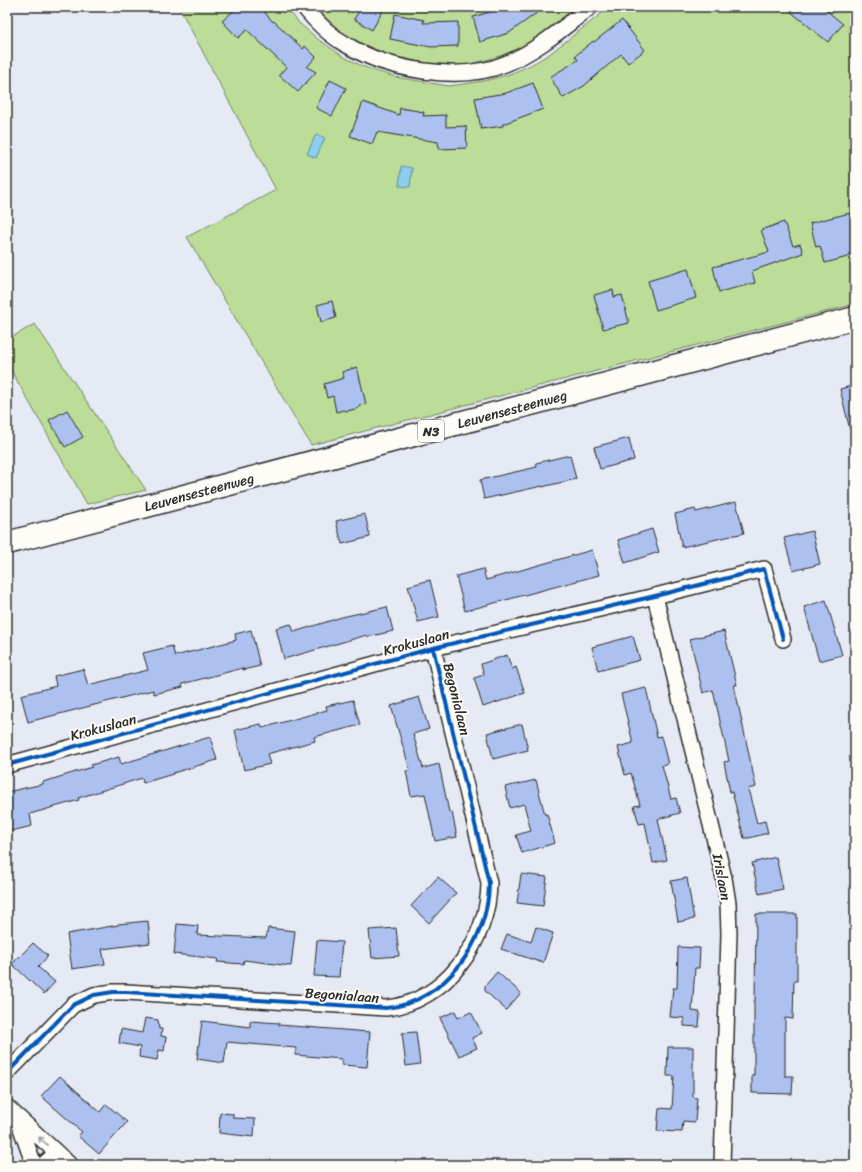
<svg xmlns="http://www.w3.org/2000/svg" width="862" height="1172" font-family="Sriracha,sans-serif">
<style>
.green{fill:#bcdd97;stroke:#748461}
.water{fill:#8cceed;stroke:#658d9f}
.building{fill:#acc1f0;stroke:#2b2b2b}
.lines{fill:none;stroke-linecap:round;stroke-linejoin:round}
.minor-casing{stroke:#2b2b2b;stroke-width:18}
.primary-casing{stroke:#2b2b2b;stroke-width:25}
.minor{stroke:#fdfcf7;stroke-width:15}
.primary{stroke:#fdfcf7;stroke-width:22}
.cycleway-casing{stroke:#fdfcf7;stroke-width:6}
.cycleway{stroke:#0057b8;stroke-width:4}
.oneway{stroke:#9e9e9b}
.labels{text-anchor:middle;stroke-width:4;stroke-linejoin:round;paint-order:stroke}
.shield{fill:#fdfcf7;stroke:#6a6a68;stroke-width:1}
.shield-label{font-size:13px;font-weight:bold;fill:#2b2b2b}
.street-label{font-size:14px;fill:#2b2b2b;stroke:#fdfcf7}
</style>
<rect width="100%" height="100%" fill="#e5eaf5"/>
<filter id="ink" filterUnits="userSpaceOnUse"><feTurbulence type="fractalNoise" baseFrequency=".025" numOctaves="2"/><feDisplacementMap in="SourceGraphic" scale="8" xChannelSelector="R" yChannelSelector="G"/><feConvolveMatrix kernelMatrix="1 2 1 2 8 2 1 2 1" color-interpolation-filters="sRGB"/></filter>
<g filter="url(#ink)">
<path class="green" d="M 179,7 L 286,7 L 299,23 L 319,40 L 344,57 L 364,67 L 395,77 L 449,86 L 484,81 L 507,75 L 529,66 L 548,55 L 610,7 L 844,7 L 855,16 L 855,304 L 311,445 L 187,237 L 276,190 Z
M 316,7 L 579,7 C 566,17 554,28 540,37 C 510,55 471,68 436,66 C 423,65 411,62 400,59 C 388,56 376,54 365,47 C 346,37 330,23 316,7 Z
M 35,324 L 146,490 L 87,504 L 7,363 L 7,340 Z"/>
<path class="water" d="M 316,134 L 325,138 L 316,158 L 307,154 Z
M 401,166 L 412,168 L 410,187 L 399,186 Z"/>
<path class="building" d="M 238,7 L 260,7 L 273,22 L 274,21 L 303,49 L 305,46 L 316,57 L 307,67 L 316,72 L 298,92 L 279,75 L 286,67 L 247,30 L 238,38 L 222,21 Z
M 362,7 L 385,7 L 372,30 L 354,19 Z
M 506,7 L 545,7 L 509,33 L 480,42 L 473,17 Z
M 785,7 L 822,7 L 843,24 L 828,42 Z
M 395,14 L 424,20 L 423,23 L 458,22 L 458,46 L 431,47 L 390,39 Z
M 622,20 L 645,50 L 628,63 L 621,54 L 584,86 L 563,98 L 550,77 L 578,60 L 575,56 L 593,41 L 594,42 Z
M 330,80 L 346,88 L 332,116 L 316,108 Z
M 533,83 L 543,109 L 503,124 L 503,126 L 481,129 L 475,98 L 506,93 Z
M 363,102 L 399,115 L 400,108 L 424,112 L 423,116 L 446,115 L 446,127 L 466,126 L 467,148 L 439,149 L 438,142 L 377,132 L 372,144 L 350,136 Z
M 850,213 L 853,222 L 855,222 L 855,255 L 825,263 L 820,246 L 816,247 L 810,223 Z
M 784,222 L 793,246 L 800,244 L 803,253 L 752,271 L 755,283 L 719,292 L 713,267 L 769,252 L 761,230 Z
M 688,269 L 696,298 L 656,310 L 648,281 Z
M 613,290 L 614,297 L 622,295 L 629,323 L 603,329 L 594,295 Z
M 332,301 L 336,318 L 321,322 L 317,305 Z
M 357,367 L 366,404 L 360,405 L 359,408 L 347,411 L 343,410 L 336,412 L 333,396 L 327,398 L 324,384 L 344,378 L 342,372 Z
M 855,385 L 855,429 L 850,430 L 840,389 Z
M 67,410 L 83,437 L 65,447 L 49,420 Z
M 629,438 L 634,460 L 600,469 L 594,447 Z
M 570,455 L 576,479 L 542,487 L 542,486 L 484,499 L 480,480 L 537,467 L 536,463 Z
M 736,502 L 744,533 L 682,547 L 675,514 L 695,509 L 696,512 Z
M 365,514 L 370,537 L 342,544 L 336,521 Z
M 652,529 L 659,552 L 625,563 L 618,540 Z
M 812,531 L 820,564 L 793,571 L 784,538 Z
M 592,550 L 599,575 L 465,611 L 456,576 L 483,569 L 486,580 Z
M 430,580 L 439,617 L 418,622 L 408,586 Z
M 826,600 L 842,655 L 819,661 L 804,607 Z
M 387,607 L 393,631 L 368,637 L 367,635 L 284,659 L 276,628 L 291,624 L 294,632 L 342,617 Z
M 251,630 L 260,666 L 243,670 L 243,668 L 182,684 L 183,687 L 154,694 L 153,690 L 28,722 L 21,695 L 56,686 L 54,676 L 83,669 L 88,685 L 148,670 L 143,653 L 172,646 L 175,656 L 236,640 L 235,634 Z
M 724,631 L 737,685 L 734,685 L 756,787 L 748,789 L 757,823 L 765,821 L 768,833 L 749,838 L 744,838 L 732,792 L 730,792 L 724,762 L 729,761 L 713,690 L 703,693 L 690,639 Z
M 633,636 L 640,660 L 598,671 L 592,647 Z
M 507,655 L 512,669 L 516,667 L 525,693 L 483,707 L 474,678 L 484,675 L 481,664 Z
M 646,688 L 657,737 L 661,736 L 668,764 L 662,765 L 671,799 L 676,798 L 680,813 L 658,819 L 667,860 L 653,863 L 645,823 L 639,824 L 634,806 L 640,805 L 631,773 L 625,775 L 618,747 L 633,743 L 621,694 Z
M 419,697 L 429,729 L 413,734 L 423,768 L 439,764 L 449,812 L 452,812 L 457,837 L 435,841 L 425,794 L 411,796 L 406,771 L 410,770 L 391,706 Z
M 353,700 L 360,725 L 314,737 L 315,741 L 267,754 L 270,764 L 244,770 L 235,730 L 261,724 L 262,728 L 327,710 L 326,706 Z
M 522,724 L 528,750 L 493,759 L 487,733 Z
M 210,737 L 217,760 L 173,773 L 173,774 L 143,783 L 142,778 L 78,798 L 79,800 L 30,814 L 32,826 L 7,832 L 7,792 L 43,784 L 43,782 L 92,767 L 91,765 L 119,757 L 121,764 Z
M 536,780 L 545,815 L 547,814 L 555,843 L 522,853 L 516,835 L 531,831 L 524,804 L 510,808 L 505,787 Z
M 776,857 L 783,889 L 759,894 L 752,863 Z
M 521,874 L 547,877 L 543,906 L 517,903 Z
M 438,877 L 456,893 L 429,923 L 411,906 Z
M 687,878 L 694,919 L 678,922 L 671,881 Z
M 756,914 L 797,914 L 797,981 L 794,981 L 793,1019 L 785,1018 L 785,1076 L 793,1076 L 792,1094 L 752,1093 L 752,1075 L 754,1075 L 754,1001 L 755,1001 Z
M 148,921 L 150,943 L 102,949 L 105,964 L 72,969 L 67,934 L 118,925 L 118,924 Z
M 177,924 L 198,926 L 197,935 L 266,938 L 268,928 L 295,931 L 291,966 L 244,960 L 243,964 L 217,962 L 218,959 L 174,954 Z
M 536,927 L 553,933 L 543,963 L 501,949 L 507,934 L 531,942 Z
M 396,928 L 399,956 L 372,958 L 369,930 Z
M 317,940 L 342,942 L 339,977 L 314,976 Z
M 33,943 L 48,956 L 38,967 L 55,982 L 44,994 L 12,964 Z
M 678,947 L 700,948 L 699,968 L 695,968 L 692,1011 L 700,1012 L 699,1027 L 684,1026 L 684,1018 L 670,1017 L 673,988 L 677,988 Z
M 497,972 L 521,993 L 506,1010 L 485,991 L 485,986 Z
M 455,1011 L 458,1018 L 471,1012 L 482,1033 L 472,1038 L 477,1048 L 459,1056 L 440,1018 Z
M 145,1018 L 158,1020 L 159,1029 L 162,1029 L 161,1036 L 166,1037 L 164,1051 L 159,1050 L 157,1060 L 139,1057 L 140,1047 L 119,1043 L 121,1029 L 142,1033 Z
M 202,1021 L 250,1027 L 250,1021 L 279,1023 L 279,1025 L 370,1032 L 367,1067 L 342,1065 L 342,1059 L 295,1055 L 296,1048 L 227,1042 L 224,1063 L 197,1059 Z
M 416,1032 L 420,1064 L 406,1066 L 402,1033 Z
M 668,1047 L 693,1047 L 693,1097 L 697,1098 L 695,1122 L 683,1121 L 682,1132 L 657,1131 L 659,1108 L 672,1109 L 674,1076 L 667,1076 Z
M 60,1076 L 100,1112 L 106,1104 L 127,1122 L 99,1154 L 78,1136 L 82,1132 L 41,1096 Z
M 220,1113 L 233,1114 L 233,1118 L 255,1119 L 254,1137 L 219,1133 Z"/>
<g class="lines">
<g class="minor-casing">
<path id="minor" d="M 304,7 C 316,22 330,36 347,45 C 387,70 460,83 505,64 C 537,51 563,28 590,7
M 655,596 L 724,878 L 728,903 L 729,934 L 722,1165
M 7,765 L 433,648 L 655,596 L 764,569 L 783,639
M 7,1073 L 73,1005 L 94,995 L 113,992 L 126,992 L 386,1008 C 445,1003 489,940 489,883 L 433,648
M 7,1107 L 70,1165
M 18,1120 L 34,1165
M 44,1165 C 49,1157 55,1157 64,1159"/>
</g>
<g class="primary-casing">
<path id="primary" d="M 7,543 L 855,318"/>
</g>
<use href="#minor" class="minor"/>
<use href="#primary" class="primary"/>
<g class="cycleway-casing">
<path id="cycleway" d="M 7,765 L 433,648 L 655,596 L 764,569 L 783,639
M 7,1073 L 73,1005 L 94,995 L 113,992 L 126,992 L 386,1008 C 445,1003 489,940 489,883 L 433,648"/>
</g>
<use href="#cycleway" class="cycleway"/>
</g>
<defs><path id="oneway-shaft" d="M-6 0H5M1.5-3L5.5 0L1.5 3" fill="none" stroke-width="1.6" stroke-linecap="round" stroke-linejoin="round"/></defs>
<use class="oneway" href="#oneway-shaft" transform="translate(43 1141) rotate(-138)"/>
</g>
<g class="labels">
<rect class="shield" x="418" y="420" width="26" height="22" rx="3"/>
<g class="shield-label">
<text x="431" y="436">N3</text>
</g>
<g class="street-label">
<text transform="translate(512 409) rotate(-15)" y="5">Leuvensesteenweg</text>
<text transform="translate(199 492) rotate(-15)" y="5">Leuvensesteenweg</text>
<text transform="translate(416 642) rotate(-15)" y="5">Krokuslaan</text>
<text transform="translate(457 699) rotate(76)" y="5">Begonialaan</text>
<text transform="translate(103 727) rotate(-15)" y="5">Krokuslaan</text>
<text transform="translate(722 877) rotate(79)" y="5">Irislaan</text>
<text transform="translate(342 995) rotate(4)" y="5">Begonialaan</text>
</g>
</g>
<rect width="862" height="1172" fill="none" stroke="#fdfcf7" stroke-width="24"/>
<rect x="12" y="12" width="838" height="1148" fill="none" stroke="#2b2b2b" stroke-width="1.5" filter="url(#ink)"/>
</svg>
